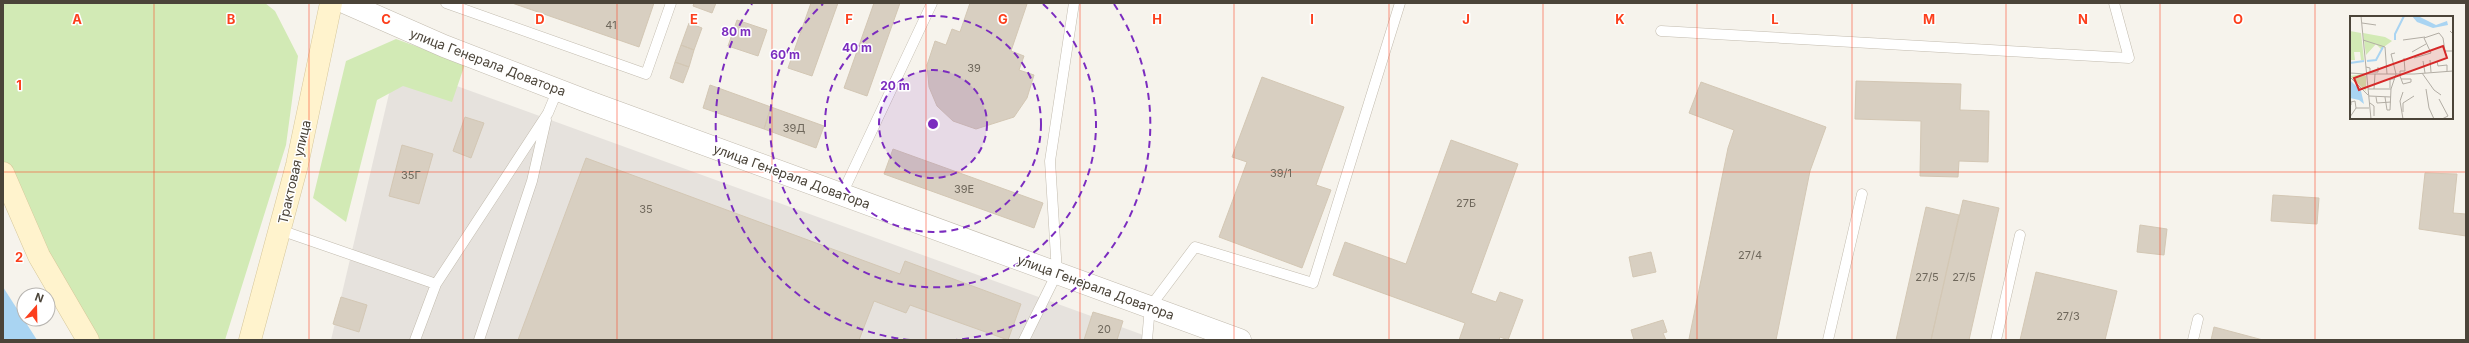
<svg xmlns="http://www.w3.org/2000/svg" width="2469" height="343" font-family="Inter,sans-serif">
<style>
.industrial{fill:#e6e2dd}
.green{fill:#d2eab5}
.water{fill:#a9d4f2}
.building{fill:#d8cfc1;stroke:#d3c7b4}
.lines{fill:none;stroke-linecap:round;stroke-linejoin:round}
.service-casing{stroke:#c2bbae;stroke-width:11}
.tertiary-casing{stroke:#c2bbae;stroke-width:23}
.secondary-casing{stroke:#d6c79b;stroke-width:23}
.service{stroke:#fff;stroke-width:10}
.tertiary{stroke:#fff;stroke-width:22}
.secondary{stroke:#fff3cd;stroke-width:22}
.grid{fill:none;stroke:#fc3f1d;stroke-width:1;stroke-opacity:0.55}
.ring{fill:none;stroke:#7b2cbf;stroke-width:2;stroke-dasharray:7 5}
.labels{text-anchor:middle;stroke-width:3;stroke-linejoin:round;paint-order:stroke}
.number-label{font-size:11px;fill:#6e675b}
.street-label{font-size:13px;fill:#4b4439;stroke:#fff}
.inset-river{fill:none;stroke:#a9d4f2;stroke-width:2}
.inset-road{fill:none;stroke:#b2ada4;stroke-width:1}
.view{fill:#d62828;fill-opacity:0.15;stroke:#d62828;stroke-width:2}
.inset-edge{fill:none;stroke:#4b4439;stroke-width:2}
.grid-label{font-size:13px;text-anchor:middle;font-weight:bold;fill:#fc3f1d;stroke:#fff;stroke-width:3;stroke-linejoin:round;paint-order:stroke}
.centre{fill:#7b2cbf;stroke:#fff;stroke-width:2}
.ring-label{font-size:12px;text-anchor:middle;font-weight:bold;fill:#7b2cbf;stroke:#fff;stroke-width:3;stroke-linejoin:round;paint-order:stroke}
</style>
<rect width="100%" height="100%" fill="#f6f3ec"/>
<path class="industrial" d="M 396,64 L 1157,340 L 331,340 Z"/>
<path class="green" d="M 3,3 L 265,3 L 275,11 L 298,56 L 286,145 L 225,340 L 99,340 L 39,256 L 3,165 Z
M 396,39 L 465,64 L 452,102 L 403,86 L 377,100 L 346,222 L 313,198 L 346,61 Z"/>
<path class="water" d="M 3,287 L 37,340 L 3,340 Z"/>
<path class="building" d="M 512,3 L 654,3 L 639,47 Z
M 694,3 L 716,3 L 712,13 L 693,6 Z
M 811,3 L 838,3 L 812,76 L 788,68 Z
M 874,3 L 900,3 L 867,96 L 844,88 Z
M 970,3 L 1027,4 L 1011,51 L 1024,56 L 1019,70 L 1034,75 L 1027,98 L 1014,117 L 976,129 L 953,121 L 937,106 L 929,87 L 927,65 L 935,41 L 946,45 L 952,29 L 960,32 Z
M 737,20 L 767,30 L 758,56 L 728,46 Z
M 689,23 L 702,28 L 694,50 L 681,45 Z
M 681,45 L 694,50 L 689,67 L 675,62 Z
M 675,62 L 689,67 L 683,83 L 670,78 Z
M 1262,77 L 1344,107 L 1316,185 L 1331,190 L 1302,268 L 1219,237 L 1247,162 L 1232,157 Z
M 1856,81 L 1961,84 L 1960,110 L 1989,111 L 1988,162 L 1959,161 L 1958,177 L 1920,176 L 1921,121 L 1855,119 Z
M 1701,82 L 1826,127 L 1810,171 L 1776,340 L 1689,339 L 1728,148 L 1734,130 L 1689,113 Z
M 710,85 L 771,107 L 764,129 L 703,108 Z
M 771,107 L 824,126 L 816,148 L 764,129 Z
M 465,117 L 484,123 L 471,158 L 453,151 Z
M 1451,140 L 1518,164 L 1471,293 L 1496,302 L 1500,292 L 1523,300 L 1508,340 L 1500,337 L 1499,340 L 1459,340 L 1465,323 L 1333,275 L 1345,242 L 1406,264 Z
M 402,145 L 433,154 L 419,204 L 389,196 Z
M 893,149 L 1043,203 L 1034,228 L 884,174 Z
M 586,158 L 900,274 L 905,261 L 1021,304 L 1008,340 L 910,305 L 906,313 L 874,301 L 859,340 L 518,340 Z
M 2425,173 L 2457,174 L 2453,213 L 2466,214 L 2466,236 L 2419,229 Z
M 2273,195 L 2319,198 L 2317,224 L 2271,221 Z
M 1963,200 L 1999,208 L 1969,340 L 1931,340 Z
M 1926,207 L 1959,215 L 1931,340 L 1896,340 Z
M 2140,225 L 2167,229 L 2164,255 L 2137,252 Z
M 1651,252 L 1656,272 L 1633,277 L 1629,257 Z
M 2036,272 L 2117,291 L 2105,340 L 2020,340 Z
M 341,297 L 367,305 L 359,332 L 333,324 Z
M 1093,312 L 1123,321 L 1117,340 L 1084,340 Z
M 1663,320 L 1667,332 L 1663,333 L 1666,340 L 1634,340 L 1631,330 Z
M 2214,327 L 2263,340 L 2211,340 Z"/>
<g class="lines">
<g class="service-casing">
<path id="service" d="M 446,3 L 646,74 L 671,3
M 1661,31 L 2129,58 L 2114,3
M 842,194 L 932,3
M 280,230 L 436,284
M 415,340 L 436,284 L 548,113 L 558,89
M 479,340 L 532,181 L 546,120
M 1024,340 L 1057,273 L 1050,161 L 1074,3
M 1147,340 L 1150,307 L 1195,247 L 1313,283 L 1400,3
M 1828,340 L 1862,194
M 1996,340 L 2020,235
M 2193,340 L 2198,319"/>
</g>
<g class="tertiary-casing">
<path id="tertiary" d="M 346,3 L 444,46 L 589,102 L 1240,340"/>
</g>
<g class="secondary-casing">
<path id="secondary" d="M 3,173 L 39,256 L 88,340
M 250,340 L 297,165 L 331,3"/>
</g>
<use href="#service" class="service"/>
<use href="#tertiary" class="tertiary"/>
<use href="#secondary" class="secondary"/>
</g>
<path class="grid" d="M 154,3 L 154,340M 309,3 L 309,340M 463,3 L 463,340M 617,3 L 617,340M 772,3 L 772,340M 926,3 L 926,340M 1080,3 L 1080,340M 1234,3 L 1234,340M 1389,3 L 1389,340M 1543,3 L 1543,340M 1697,3 L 1697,340M 1852,3 L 1852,340M 2006,3 L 2006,340M 2160,3 L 2160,340M 2315,3 L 2315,340M 3,172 L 2466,172"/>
<circle cx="933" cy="124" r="54" fill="#7b2cbf" fill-opacity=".12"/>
<g class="ring">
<circle cx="933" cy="124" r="54"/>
<circle cx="933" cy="124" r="108"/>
<path d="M1043 4A163 163 0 1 1 823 4"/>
<path d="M910 340A217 217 0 0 1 752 4M1114 4A217 217 0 0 1 956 340"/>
</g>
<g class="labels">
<g class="number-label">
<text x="611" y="29">41</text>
<text x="974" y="72">39</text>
<text x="794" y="132">39Д</text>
<text x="1281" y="177">39/1</text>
<text x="411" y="179">35Г</text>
<text x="964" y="193">39Е</text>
<text x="1466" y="207">27Б</text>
<text x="646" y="213">35</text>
<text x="1750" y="259">27/4</text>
<text x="1927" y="281">27/5</text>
<text x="1964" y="281">27/5</text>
<text x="2068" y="320">27/3</text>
<text x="1104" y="333">20</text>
</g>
<g class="street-label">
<text transform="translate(488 62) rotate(21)" y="5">улица Генерала Доватора</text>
<text transform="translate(294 172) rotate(-77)" y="5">Трактовая улица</text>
<text transform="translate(792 176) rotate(20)" y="5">улица Генерала Доватора</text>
<text transform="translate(1096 287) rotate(20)" y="5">улица Генерала Доватора</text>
</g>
</g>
<g transform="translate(2350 16)">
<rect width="103" height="103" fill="#f6f3ec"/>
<path d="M 0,15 L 11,17 L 14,44 L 11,44 L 10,36 L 4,36 L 5,44 L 0,44 ZM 13,17 L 35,21 L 42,25 L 31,33 L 26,28 L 16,39 ZM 12,58 L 16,60 L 16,75 L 0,60 Z" fill="#d2eab5"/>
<path d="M 62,0 L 68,0 L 86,9 L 97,5 L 98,9 L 83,12 L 67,6 ZM 0,64 L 11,75 L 14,88 L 9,84 L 0,82 Z" fill="#a9d4f2"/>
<path class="inset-river" d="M 45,24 L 45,18 L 54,0M 17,45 L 26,44 L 33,31M 0,47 L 14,45"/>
<path class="inset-road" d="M 11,0 L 21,103M 12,7 L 26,9M 100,15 L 103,18 L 103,32M 13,24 L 35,31 L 37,58M 53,24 L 75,21M 62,36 L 76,28M 64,42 L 81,37 L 74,22 L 89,17 L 93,22 L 95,35 L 103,35M 80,44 L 81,56M 73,45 L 75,57M 87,45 L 88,50 L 97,49 L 97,55M 16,51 L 20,52 L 20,56 L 28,56 L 28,51M 0,57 L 16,58M 72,57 L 84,74 L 91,79M 16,58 L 64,58 L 103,55M 0,61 L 18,79M 51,63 L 61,63 L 61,66 L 53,68 L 50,60 L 50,55 L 55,55 L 54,42M 40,72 L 40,63 L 45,63M 18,73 L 41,73M 24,73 L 25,58M 76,73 L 79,92 L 84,103M 19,80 L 41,81M 26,81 L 27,87 L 41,86M 35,81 L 37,94 L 40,94 L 41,73 L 46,58 L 41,38 L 45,37M 89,83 L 98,100 L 92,103M 20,87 L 24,90 L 24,100M 1,89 L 1,86 L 5,85 L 6,92M 53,96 L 53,87 L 64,80M 0,101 L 6,92 L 19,92M 53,103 L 50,85 L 53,76"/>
<path class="view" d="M 93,30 L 97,42 L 9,74 L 4,62 Z"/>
<rect width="103" height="103" class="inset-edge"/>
</g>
<g class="grid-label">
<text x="77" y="24">A</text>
<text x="231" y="24">B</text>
<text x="386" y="24">C</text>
<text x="540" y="24">D</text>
<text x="694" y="24">E</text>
<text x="849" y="24">F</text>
<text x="1003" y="24">G</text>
<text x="1157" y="24">H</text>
<text x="1312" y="24">I</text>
<text x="1466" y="24">J</text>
<text x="1620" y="24">K</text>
<text x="1775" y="24">L</text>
<text x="1929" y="24">M</text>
<text x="2083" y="24">N</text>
<text x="2238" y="24">O</text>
<text x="19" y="90">1</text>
<text x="19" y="262">2</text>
</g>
<circle cx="933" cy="124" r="6" class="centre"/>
<g class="ring-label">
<text x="736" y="36">80 m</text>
<text x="857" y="52">40 m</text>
<text x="785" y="59">60 m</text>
<text x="895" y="90">20 m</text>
</g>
<rect width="2469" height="343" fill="none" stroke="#4b4439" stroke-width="8"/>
<g transform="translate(36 307) rotate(20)"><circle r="19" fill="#ffffff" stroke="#b7b4b0"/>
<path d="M0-3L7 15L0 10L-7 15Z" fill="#fc3f1d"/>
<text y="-6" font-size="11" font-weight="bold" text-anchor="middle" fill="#4b4439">N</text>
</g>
</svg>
